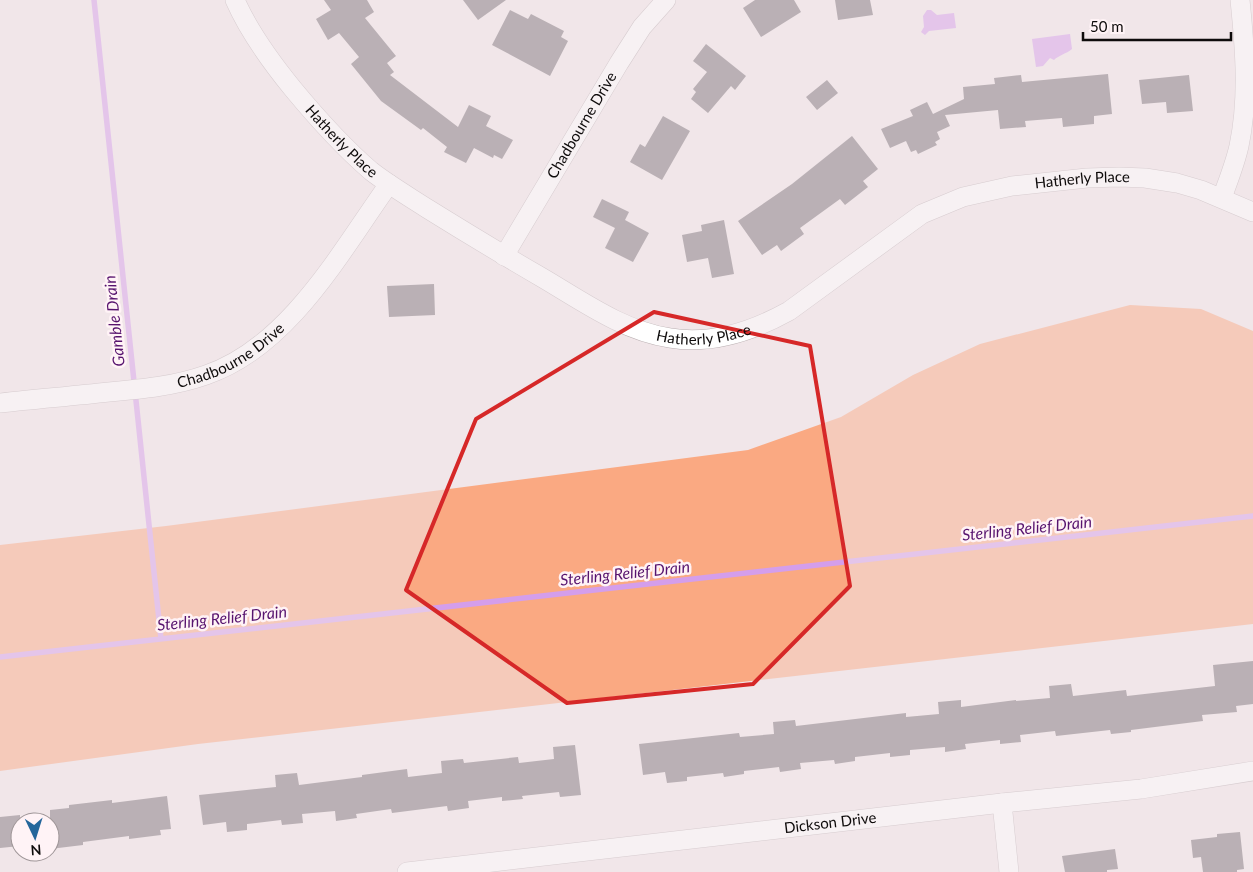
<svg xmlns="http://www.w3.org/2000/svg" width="1253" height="872" font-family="Lato,sans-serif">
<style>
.green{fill:#faa982}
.water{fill:#d49eeb}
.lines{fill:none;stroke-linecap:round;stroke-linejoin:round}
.stream{stroke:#d49eeb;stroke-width:5.5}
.building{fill:#787075}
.street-casing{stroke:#b9afb1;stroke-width:20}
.street{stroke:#fff;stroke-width:19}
.marked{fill:none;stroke:#d62828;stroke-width:4;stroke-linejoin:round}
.labels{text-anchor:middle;stroke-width:5;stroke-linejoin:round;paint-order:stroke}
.street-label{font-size:15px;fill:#0e0b0b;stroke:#fff3f6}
.water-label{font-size:16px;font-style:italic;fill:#57136e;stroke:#fff3f6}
</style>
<rect width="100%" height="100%" fill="#f1e6e9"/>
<path class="green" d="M 1130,305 L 1201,309 L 1253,331 L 1253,624 L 198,744 L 0,771 L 0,545 L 166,526 L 748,450 L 841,417 L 913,375 L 980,344 Z"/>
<path class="water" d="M 927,10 L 931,10 L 937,15 L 954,13 L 956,28 L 929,31 L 925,35 L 921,32 L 924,27 L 923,16 Z
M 1070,34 L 1072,49 C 1066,54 1059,55 1054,60 L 1050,58 L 1043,66 L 1036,67 L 1032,39 Z"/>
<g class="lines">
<path class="stream" d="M 94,0 L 161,639
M 0,657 L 1253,516"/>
</g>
<path class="building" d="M 324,0 L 367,0 L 374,12 L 365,18 L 396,56 L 387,63 L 394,72 L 390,75 L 458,127 L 469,105 L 491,116 L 486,126 L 513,140 L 502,159 L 494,155 L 493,158 L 474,148 L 466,163 L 444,152 L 447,147 L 423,128 L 421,130 L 381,101 L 351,64 L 359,57 L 339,33 L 328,40 L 316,19 L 331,10 Z
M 463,0 L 506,0 L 478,20 Z
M 755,0 L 794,0 L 801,12 L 761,37 L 743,8 Z
M 835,0 L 870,0 L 873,15 L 838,20 Z
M 510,10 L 528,19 L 531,14 L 564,31 L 561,37 L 568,41 L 550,76 L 492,45 Z
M 706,44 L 746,76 L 735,90 L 731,86 L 708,113 L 691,99 L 696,92 L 693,89 L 707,72 L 693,61 Z
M 1108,74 L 1112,114 L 1094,116 L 1094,124 L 1063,127 L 1062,118 L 1025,121 L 1026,127 L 1000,129 L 998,110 L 945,115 L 950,126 L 937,132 L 940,139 L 935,142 L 937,145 L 918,154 L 916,150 L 911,152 L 906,141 L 890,148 L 881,129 L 913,116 L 910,110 L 927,102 L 933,114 L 964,99 L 963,87 L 995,84 L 994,78 L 1021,75 L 1022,82 Z
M 1189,75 L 1193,111 L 1167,113 L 1166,102 L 1142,104 L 1139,80 Z
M 827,80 L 838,93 L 817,110 L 806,97 Z
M 663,116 L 690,131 L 662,180 L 630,162 L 640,144 L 645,147 Z
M 852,136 L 878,169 L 863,181 L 868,187 L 845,205 L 840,199 L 800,228 L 804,234 L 781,251 L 777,245 L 762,255 L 738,221 L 792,184 Z
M 602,199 L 629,212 L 625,220 L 649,233 L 633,262 L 605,248 L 615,228 L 593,217 Z
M 724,220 L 734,274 L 712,278 L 708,258 L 687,262 L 682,235 L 702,231 L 701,225 Z
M 434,284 L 435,315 L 389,317 L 387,286 Z
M 1253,661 L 1253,704 L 1236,706 L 1237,712 L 1202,715 L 1203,721 L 1131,730 L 1131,732 L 1111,734 L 1110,730 L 1056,736 L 1055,731 L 1020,735 L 1021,742 L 1000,744 L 1000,740 L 965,744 L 966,749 L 945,752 L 945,747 L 910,750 L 910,755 L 890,757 L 890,753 L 855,757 L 855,761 L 835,764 L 834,760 L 800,763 L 801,769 L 780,772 L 779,767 L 744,771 L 744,774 L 724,777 L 723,773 L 687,777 L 687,781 L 667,783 L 665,772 L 643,775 L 639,744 L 739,733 L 740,737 L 774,734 L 773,722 L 795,720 L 796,726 L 906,713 L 906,717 L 939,714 L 938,702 L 961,700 L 961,707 L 1016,700 L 1016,701 L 1050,698 L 1049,686 L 1071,684 L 1073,696 L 1126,690 L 1127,696 L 1215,686 L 1213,665 Z
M 575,745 L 581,795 L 560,797 L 559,792 L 522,796 L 523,799 L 502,801 L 502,797 L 468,801 L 469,808 L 448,811 L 447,806 L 392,813 L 391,809 L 356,814 L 357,818 L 336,821 L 335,811 L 302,814 L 303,823 L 282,825 L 281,820 L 247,824 L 247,830 L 227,832 L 226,822 L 203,825 L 199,795 L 276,787 L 275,775 L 297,773 L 299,785 L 362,777 L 362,775 L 407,769 L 408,777 L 442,773 L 441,761 L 463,759 L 464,763 L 518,757 L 519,763 L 554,759 L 553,747 Z
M 167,796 L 171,829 L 160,830 L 161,835 L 129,839 L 129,836 L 83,842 L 83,845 L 50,849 L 50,810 L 69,808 L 69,805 L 112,800 L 112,803 Z
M 20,815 L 20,846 L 0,848 L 0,817 Z
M 1240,832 L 1244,869 L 1237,870 L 1237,872 L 1203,872 L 1201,857 L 1193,858 L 1191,840 L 1217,837 L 1217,834 Z
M 1115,849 L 1118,869 L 1107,870 L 1107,872 L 1065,872 L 1062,856 Z"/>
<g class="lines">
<g class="street-casing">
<g id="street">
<path id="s1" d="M 235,0 C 249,32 271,62 293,89 C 317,118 342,146 371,171 C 389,185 408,196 428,209 C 465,232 503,255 541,277 C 582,301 623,331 670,338 C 712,345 753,331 789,311 L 922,214 L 963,197 L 1012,186 L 1087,178 L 1119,177 L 1145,178 L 1177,183 L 1201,190 L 1253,212"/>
<path d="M 1222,198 C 1228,181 1235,164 1239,146 C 1249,98 1245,49 1240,0"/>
<path id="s2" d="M 504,256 L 619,63 L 642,27 L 666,0"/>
<path id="s3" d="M 0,403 C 36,399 73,396 109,392 C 142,389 175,386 206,375 C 289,347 341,251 389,184"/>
<path d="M 1002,803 L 1009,872"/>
<path id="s4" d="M 407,872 L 1002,803 L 1141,789 L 1253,771"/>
</g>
</g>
<use href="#street" class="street"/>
</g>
<path d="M0 0H1253V872H0ZM 654,312 L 810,346 L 850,586 L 753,684 L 567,703 L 406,590 L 476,419 Z" fill="#f1e6e9" fill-opacity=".55" fill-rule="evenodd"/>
<path class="marked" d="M 654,312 L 810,346 L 850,586 L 753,684 L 567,703 L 406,590 L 476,419 Z"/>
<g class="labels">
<g class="street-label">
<text dy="5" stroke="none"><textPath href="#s2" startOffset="152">Chadbourne Drive</textPath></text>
<text dy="5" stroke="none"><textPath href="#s1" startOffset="178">Hatherly Place</textPath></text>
<text dy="5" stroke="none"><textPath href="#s1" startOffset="1018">Hatherly Place</textPath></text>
<text dy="5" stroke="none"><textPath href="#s1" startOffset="598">Hatherly Place</textPath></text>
<text dy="5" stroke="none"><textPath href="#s3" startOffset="239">Chadbourne Drive</textPath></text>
<text dy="5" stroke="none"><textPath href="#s4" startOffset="426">Dickson Drive</textPath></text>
</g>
<g class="water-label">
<text transform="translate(114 321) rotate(-96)" y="6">Gamble Drain</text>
<text transform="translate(1027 528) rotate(-6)" y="6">Sterling Relief Drain</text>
<text transform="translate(625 573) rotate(-6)" y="6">Sterling Relief Drain</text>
<text transform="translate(222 618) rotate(-6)" y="6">Sterling Relief Drain</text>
</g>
</g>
<g transform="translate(35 837) rotate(176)"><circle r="24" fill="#fff3f6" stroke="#9f9698"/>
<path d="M0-4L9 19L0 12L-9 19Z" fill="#24669b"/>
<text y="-8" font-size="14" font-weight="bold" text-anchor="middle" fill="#0e0b0b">N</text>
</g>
<path d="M1083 32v8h148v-8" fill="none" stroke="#0e0b0b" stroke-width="2.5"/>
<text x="1090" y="32" font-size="15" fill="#0e0b0b" stroke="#fff3f6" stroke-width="4" paint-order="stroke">50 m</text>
</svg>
